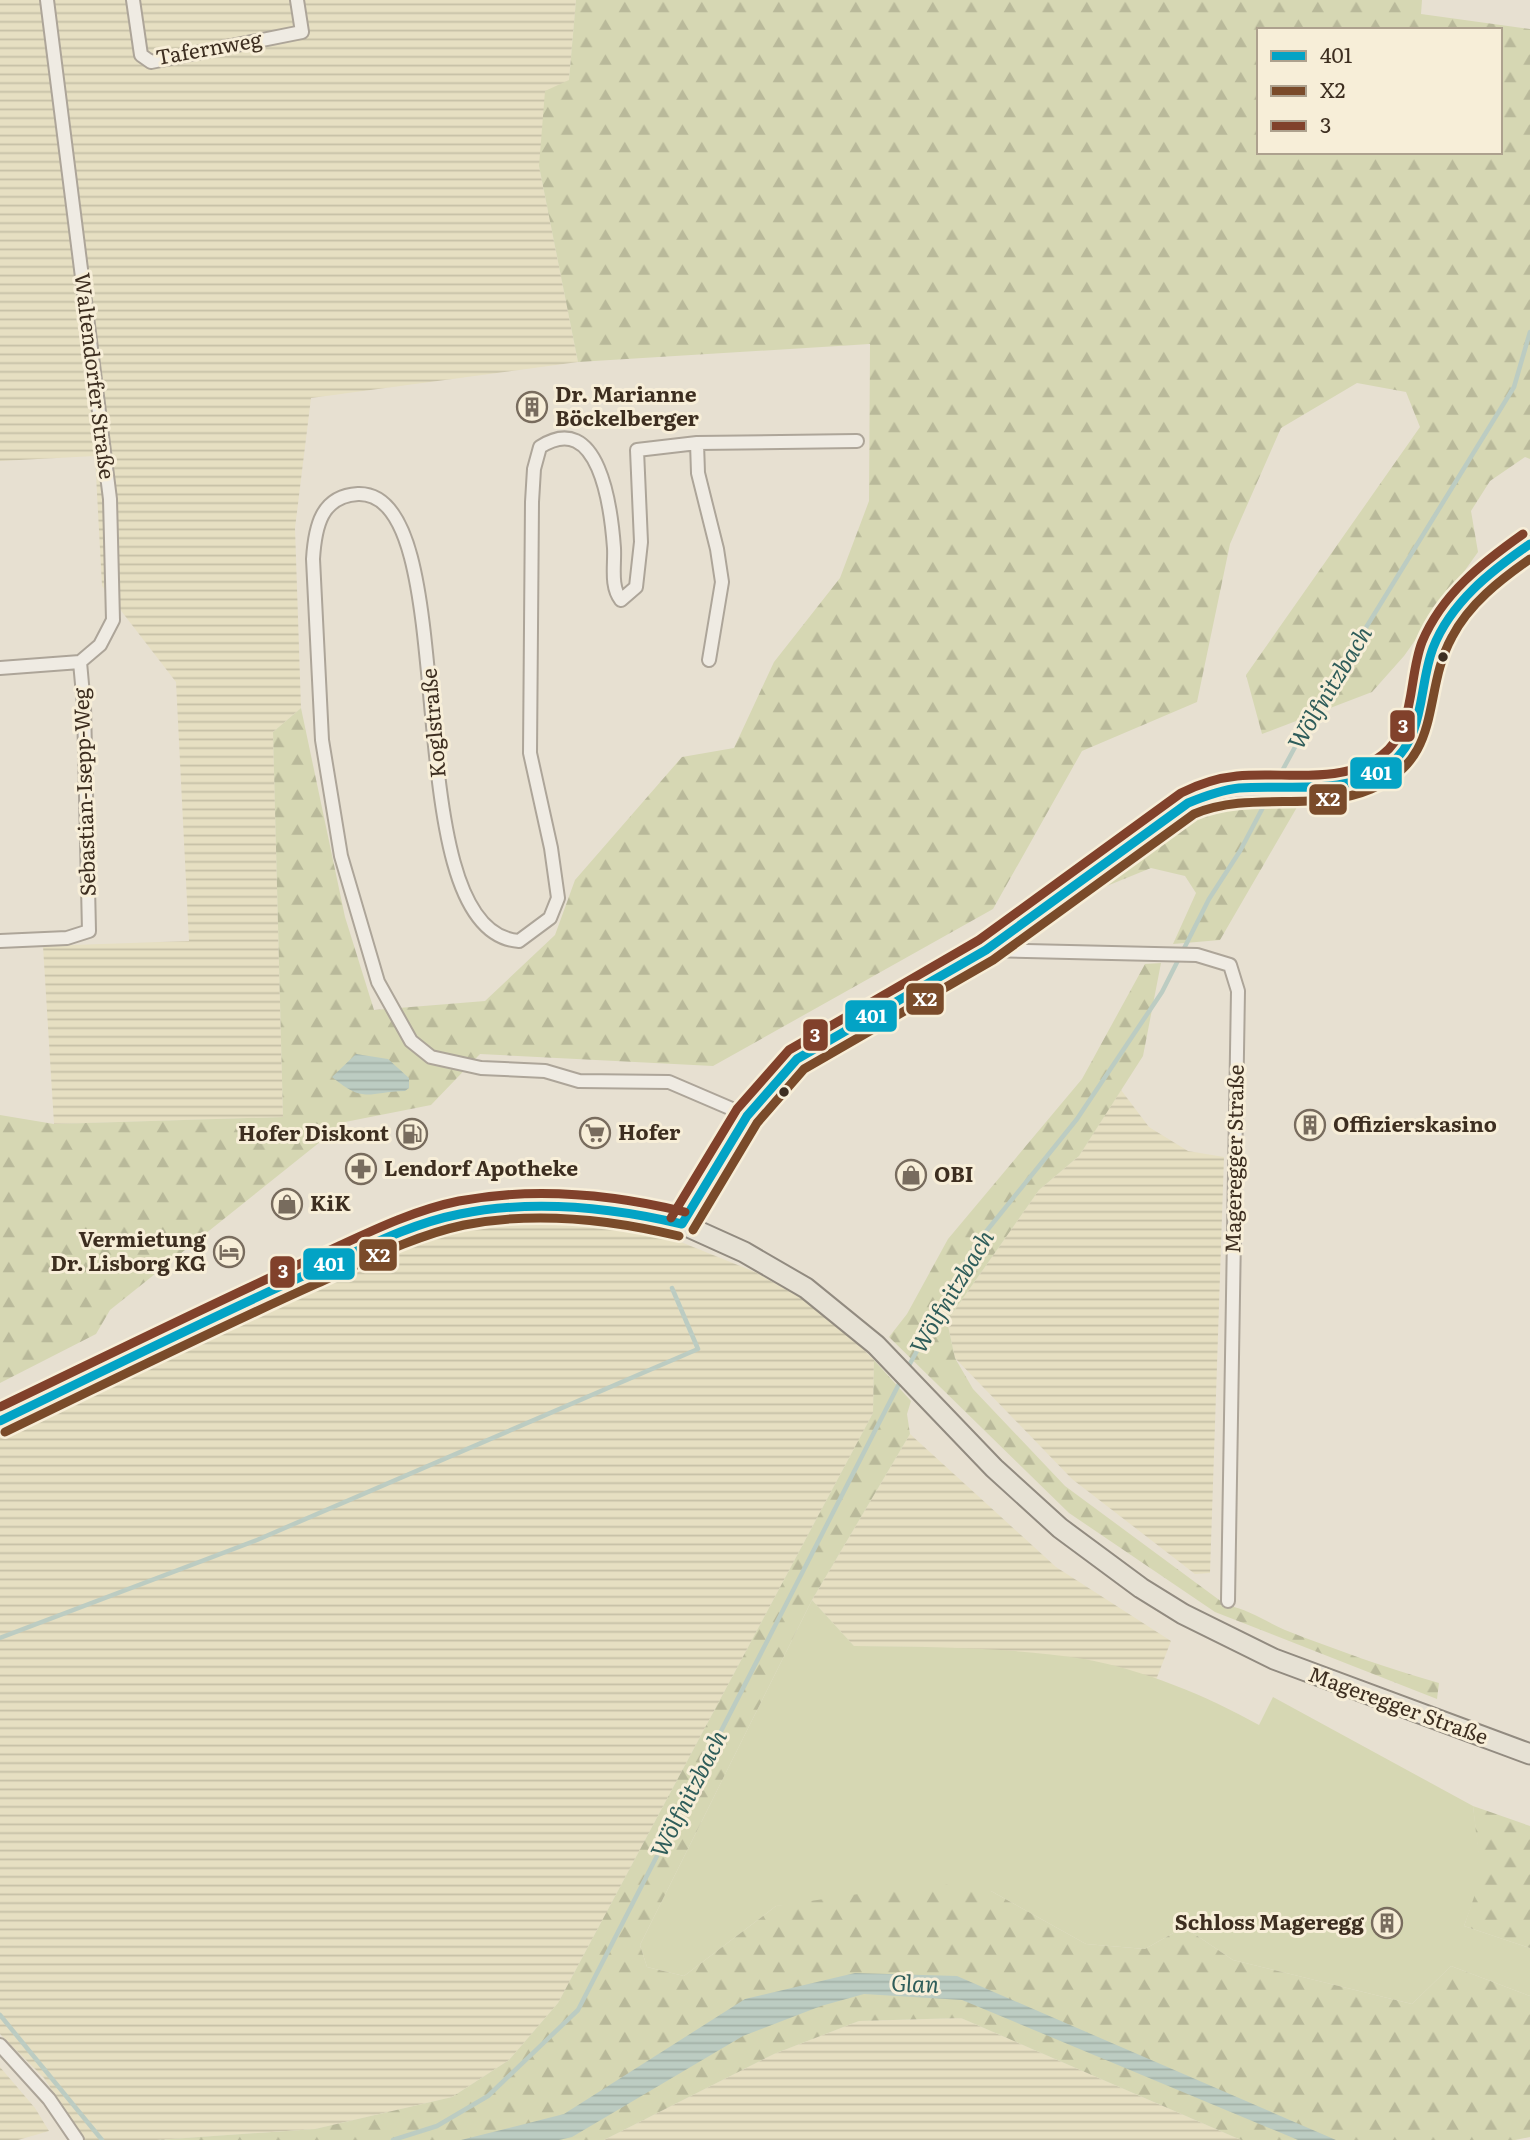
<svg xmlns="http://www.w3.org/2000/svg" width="1530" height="2140" font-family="Literata,serif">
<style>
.farmland{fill:url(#farmland-rules)}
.green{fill:#d6d7b3}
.forest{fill:url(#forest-firs);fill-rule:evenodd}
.water{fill:url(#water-rules)}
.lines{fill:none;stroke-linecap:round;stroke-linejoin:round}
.stream{stroke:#bcccc2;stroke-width:4.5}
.minor-casing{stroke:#ada599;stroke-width:16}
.tertiary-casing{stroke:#ada599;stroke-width:19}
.primary-casing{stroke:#928b80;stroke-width:23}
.minor{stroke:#efebe3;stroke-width:12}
.tertiary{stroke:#efebe3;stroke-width:16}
.primary{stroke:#e6e1d4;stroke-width:19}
.bus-1-casing{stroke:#f7eed8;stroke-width:14}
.bus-2-casing{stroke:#f7eed8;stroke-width:14}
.bus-3-casing{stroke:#f7eed8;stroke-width:14}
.bus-1{stroke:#03a3c5;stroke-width:9}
.bus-2{stroke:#7a4b2a;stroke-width:9}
.bus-3{stroke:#81412b;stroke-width:9}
.bus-dot{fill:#3d2e20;stroke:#f7eed8;stroke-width:2.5}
.labels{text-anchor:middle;stroke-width:6;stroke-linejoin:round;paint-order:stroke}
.street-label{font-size:21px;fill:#3d2e20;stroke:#f7eed8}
.poi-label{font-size:21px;font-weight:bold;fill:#3d2e20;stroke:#f7eed8;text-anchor:start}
.water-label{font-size:23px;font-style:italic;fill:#2f5d5a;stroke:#f7eed8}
.line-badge{stroke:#f7eed8;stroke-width:2.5}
.badge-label{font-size:19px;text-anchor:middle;font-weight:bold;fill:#fff}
</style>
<defs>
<pattern id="farmland-rules" width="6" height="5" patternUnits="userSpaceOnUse" patternTransform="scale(1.75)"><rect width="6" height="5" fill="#e6dfc2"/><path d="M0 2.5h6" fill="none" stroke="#c6c0a6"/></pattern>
<pattern id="forest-firs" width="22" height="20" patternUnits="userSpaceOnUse" patternTransform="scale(1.75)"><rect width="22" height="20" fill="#d6d7b3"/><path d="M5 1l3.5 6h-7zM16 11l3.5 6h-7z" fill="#b9b99a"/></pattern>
<pattern id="water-rules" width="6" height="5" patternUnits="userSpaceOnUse" patternTransform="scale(1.75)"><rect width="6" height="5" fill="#bcccc2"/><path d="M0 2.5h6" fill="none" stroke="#a2b0a6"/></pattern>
</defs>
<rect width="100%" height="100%" fill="#e7e0d1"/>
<path class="farmland" d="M 0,0 L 576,0 L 569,80 L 539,166 L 578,362 L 311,398 L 295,528 L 301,708 L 273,732 L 283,1117 L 54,1124 L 43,946 L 189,941 L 176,682 L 102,586 L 95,456 L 0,461 Z
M 1121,1090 L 1149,1127 L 1188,1151 L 1224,1157 L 1210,1573 L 1195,1574 L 1072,1479 L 955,1358 L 947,1321 L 1039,1190 L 1079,1156 Z
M 520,1220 L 569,1220 L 625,1228 L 671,1238 L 755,1272 L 824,1311 L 874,1360 L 873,1413 L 558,2003 L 509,2060 L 452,2097 L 315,2129 L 157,2140 L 85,2140 L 44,2078 L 0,2034 L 0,1433 L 426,1237 Z
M 910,1434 L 1056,1567 L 1171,1641 L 1156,1680 L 1085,1660 L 928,1647 L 854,1646 L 812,1600 Z
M 961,2018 L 1241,2140 L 604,2140 L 774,2054 L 859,2021 Z
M 0,2067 L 35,2108 L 49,2131 L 18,2140 L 0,2140 Z"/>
<path class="green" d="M 812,1600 L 854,1646 C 930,1647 1008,1647 1084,1659 C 1144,1670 1205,1695 1259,1725 L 1273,1697 L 1473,1806 L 1482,1877 L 1464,1926 L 1530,1948 L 1530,1996 L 1451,1966 L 1412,2004 L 1233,1960 L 1184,1927 L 1145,1949 L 1086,1944 L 991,1891 L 776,1906 L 684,1976 L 647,1967 L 640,1945 Z"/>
<path class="forest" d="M 576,0 L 1422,0 L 1421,14 L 1530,29 L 1530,459 L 1525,457 L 1490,481 L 1471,511 L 1478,552 L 1404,656 L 1372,692 L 1262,734 L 1246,675 L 1420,427 L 1406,392 L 1357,383 L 1281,428 L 1230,544 L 1197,702 L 1082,751 L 993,909 L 713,1066 L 480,1054 L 431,1105 L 345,1122 L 110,1310 L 96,1334 L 0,1383 L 0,1115 L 54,1124 L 283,1117 L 273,732 L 301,708 L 345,917 L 374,1010 L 485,1001 L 555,935 L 575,880 L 682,757 L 734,748 L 774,662 L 840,578 L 869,501 L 870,344 L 578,362 L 539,166 L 545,91 L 569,80 ZM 1259,30 L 1500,30 L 1500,152 L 1259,152 Z
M 1255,801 L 1300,802 L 1220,940 L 1173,944 L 1196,893 L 1185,876 L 1151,868 L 1092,892 L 1181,823 L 1216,805 Z
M 1161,963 L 1143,1056 L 1079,1156 L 1039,1190 L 947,1321 L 955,1358 L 973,1389 L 1065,1486 L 1226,1605 C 1248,1609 1265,1621 1285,1630 C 1336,1650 1387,1668 1439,1683 L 1437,1699 L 1215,1612 L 1069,1513 L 889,1337 L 907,1314 L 948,1239 L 1082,1079 L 1145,964 Z
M 874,1360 L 911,1401 L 907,1414 L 910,1434 L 812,1600 L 640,1945 L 647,1967 L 684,1976 L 776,1906 L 934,1883 L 991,1891 L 1086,1944 L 1145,1949 L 1184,1927 L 1233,1960 L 1412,2004 L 1451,1966 L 1530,1996 L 1530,2137 L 1515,2140 L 1241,2140 L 961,2018 L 859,2021 L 774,2054 L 604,2140 L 157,2140 L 315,2129 L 452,2097 L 509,2060 L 558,2003 L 873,1413 Z
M 1473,1806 L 1530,1826 L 1530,1948 L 1464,1926 L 1481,1877 Z"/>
<path class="water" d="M 356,1054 L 388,1059 L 409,1078 L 409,1088 L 405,1091 C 367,1092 365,1104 332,1077 Z
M 855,1973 L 957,1976 L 1336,2140 L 1298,2140 L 962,2000 L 864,1994 L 821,2006 L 743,2036 L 572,2137 L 559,2140 L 461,2140 L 564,2114 L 745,1999 Z"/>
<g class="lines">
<path class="stream" d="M 1275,784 L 1314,712 L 1514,387 L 1530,332
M 907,1369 L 976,1244 L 1077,1119 L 1162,992 L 1209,899 L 1240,851 L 1271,792
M 0,1638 L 257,1540 L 698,1349 L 672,1288
M 0,2015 L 102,2140
M 393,2140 L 437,2126 L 488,2096 L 578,2010 L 901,1380"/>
<g class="minor-casing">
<path id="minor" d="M 133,0 L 141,55 L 151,62 L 302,32 L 297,0
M 697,443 L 698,473 L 717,549 L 722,582 L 709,660
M 0,668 L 80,662 L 100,645 L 113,620 L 110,499 L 47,0
M 0,941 L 67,938 L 89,931 L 84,706 L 80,662
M 986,950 L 1197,955 L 1230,965 L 1238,991 L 1228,1601
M 746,1115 L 669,1082 L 579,1081 L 545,1071 L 481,1068 L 431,1057 L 411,1041 L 378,982 L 341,856 L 322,740 L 313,559 C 315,527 321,496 358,494 C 469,490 390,932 519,941 L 550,918 L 558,898 L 551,848 L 530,753 L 532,502 L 534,469 L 540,447 C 599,409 611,507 614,548 C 615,565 610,586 621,600 L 636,587 L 641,542 L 637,450 L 697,443 L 857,441
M 0,2045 L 49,2099 L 77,2140"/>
</g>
<g class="tertiary-casing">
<path id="tertiary" d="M 682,1224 C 716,1166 746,1105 797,1059 L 986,950 L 1188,803 C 1250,768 1332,809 1389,765 C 1427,736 1418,688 1433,648 C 1450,603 1491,571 1530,544"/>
</g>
<g class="primary-casing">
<path id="primary" d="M 0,1421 L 279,1287 L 409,1229 L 481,1210 L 601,1208 L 645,1214 L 682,1224 L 744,1252 L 806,1288 L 876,1345 L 994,1468 L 1060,1528 L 1141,1588 L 1183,1614 L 1274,1659 L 1530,1754"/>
</g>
<use href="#minor" class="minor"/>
<use href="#tertiary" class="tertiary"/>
<use href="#primary" class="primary"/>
<g class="bus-1-casing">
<path id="bus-1" d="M 682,1224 L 747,1116 L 797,1059 L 986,950 L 1188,803 C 1205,796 1221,790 1239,788 C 1289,784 1346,797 1389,765 C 1426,737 1418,687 1433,648 C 1451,602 1491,571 1530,544
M 0,1421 C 104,1371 207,1319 312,1272 C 361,1250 408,1224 460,1214 C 534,1199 610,1207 682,1224"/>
</g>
<g class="bus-2-casing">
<path id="bus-2" d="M 693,1230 L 757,1123 L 804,1069 L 993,960 L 1194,814 C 1252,790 1315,813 1371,789 C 1445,758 1421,693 1452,637 C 1469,604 1500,580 1530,559
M 5,1432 C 109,1382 211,1331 316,1284 C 364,1262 412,1236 464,1225 C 535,1211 609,1219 679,1236"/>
</g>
<g class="bus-3-casing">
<path id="bus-3" d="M 671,1218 L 737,1109 L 789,1050 L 979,940 L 1181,793 C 1199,784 1217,778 1237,776 C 1284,771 1341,786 1382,755 C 1416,729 1408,678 1422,642 C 1442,594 1482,563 1523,534
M 0,1407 C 102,1358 203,1308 306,1261 C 356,1239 405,1212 459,1201 C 534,1187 611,1194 685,1212"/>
</g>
<use href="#bus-1" class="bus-1"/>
<use href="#bus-2" class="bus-2"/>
<use href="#bus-3" class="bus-3"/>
</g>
<defs>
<g id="building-ring" transform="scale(1.575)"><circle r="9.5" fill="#f7eed8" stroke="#786c5e" stroke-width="1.5"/><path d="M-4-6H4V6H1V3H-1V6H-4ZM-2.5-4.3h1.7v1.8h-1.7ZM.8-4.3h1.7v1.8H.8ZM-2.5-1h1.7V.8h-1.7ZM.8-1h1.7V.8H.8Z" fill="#786c5e"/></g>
<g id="supermarket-ring" transform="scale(1.575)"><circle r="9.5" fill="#f7eed8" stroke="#786c5e" stroke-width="1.5"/><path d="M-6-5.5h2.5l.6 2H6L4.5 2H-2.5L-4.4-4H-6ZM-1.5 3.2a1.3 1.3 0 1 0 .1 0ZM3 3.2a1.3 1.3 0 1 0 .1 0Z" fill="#786c5e"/></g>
<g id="fuel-ring" transform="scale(1.575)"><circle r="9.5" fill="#f7eed8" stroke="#786c5e" stroke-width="1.5"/><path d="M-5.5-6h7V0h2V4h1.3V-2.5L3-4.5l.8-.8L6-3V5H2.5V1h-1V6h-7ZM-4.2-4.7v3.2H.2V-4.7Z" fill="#786c5e"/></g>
<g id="pharmacy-ring" transform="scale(1.575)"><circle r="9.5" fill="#f7eed8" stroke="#786c5e" stroke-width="1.5"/><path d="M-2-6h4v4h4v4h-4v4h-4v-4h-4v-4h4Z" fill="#786c5e"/></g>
<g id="shop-ring" transform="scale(1.575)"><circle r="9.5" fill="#f7eed8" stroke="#786c5e" stroke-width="1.5"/><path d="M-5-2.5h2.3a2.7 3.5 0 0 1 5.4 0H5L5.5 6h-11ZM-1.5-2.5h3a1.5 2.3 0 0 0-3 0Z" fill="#786c5e"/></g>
<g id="hotel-ring" transform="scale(1.575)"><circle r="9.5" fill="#f7eed8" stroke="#786c5e" stroke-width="1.5"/><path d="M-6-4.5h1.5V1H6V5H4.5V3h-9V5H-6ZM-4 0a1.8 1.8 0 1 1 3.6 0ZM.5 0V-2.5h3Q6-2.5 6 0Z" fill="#786c5e"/></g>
</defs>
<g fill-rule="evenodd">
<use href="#building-ring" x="532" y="407"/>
<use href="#building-ring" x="1310" y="1125"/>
<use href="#supermarket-ring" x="595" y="1133"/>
<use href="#fuel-ring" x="412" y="1134"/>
<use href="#pharmacy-ring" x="361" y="1169"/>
<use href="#shop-ring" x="911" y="1175"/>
<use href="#shop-ring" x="287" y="1204"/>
<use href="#hotel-ring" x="229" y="1252"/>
<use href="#building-ring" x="1387" y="1923"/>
</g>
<g class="bus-dot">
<circle cx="1443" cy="657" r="6"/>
<circle cx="784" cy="1092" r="6"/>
</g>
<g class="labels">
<g class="street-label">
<text transform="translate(209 49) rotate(-10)" y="7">Tafernweg</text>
<text transform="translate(94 376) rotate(83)" y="7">Waltendorfer Straße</text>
<text transform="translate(434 723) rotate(-95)" y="7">Koglstraße</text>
<text transform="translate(85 792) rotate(-92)" y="7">Sebastian-Isepp-Weg</text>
<text transform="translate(1235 1159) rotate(-89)" y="7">Mageregger Straße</text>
<text transform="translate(1398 1706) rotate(20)" y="7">Mageregger Straße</text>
</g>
<g class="poi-label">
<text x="555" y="402">Dr. Marianne<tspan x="555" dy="24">Böckelberger</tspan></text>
<text x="1333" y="1132">Offizierskasino</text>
<text x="618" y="1140">Hofer</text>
<text x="389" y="1141" text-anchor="end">Hofer Diskont</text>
<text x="384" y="1176">Lendorf Apotheke</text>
<text x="934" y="1182">OBI</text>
<text x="310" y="1211">KiK</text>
<text x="206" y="1247" text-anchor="end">Vermietung<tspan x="206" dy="24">Dr. Lisborg KG</tspan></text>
<text x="1364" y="1930" text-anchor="end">Schloss Mageregg</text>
</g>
<g class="water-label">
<text transform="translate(1330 688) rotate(-59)" y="8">Wölfnitzbach</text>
<text transform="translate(952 1292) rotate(-59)" y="8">Wölfnitzbach</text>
<text transform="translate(689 1794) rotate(-63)" y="8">Wölfnitzbach</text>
<text transform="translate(915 1984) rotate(2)" y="8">Glan</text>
</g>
</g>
<g class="line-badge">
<rect x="1389" y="709" width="27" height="34" rx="7" fill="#81412b"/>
<rect x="1349" y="756" width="54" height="34" rx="7" fill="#03a3c5"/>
<rect x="1308" y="783" width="40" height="33" rx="7" fill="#7a4b2a"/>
<rect x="905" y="982" width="40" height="34" rx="7" fill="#7a4b2a"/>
<rect x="844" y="999" width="54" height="34" rx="7" fill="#03a3c5"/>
<rect x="802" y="1018" width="27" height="34" rx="7" fill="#81412b"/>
<rect x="358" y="1238" width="40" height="34" rx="7" fill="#7a4b2a"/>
<rect x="302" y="1247" width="54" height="34" rx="7" fill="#03a3c5"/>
<rect x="269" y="1255" width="27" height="34" rx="7" fill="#81412b"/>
</g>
<g class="badge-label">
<text x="1403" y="733">3</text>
<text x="1376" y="780">401</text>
<text x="1328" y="806">X2</text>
<text x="925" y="1006">X2</text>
<text x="871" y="1023">401</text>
<text x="815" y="1042">3</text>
<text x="378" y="1262">X2</text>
<text x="329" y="1271">401</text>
<text x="283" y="1278">3</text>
</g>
<rect x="1257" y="28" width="245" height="126" fill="#f7eed8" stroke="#ada18e" stroke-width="2"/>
<rect x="1271" y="51" width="35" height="10" fill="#03a3c5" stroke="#ada18e" stroke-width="2"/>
<text x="1320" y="63" font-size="21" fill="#3d2e20">401</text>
<rect x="1271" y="86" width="35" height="10" fill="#7a4b2a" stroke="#ada18e" stroke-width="2"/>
<text x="1320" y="98" font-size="21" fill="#3d2e20">X2</text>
<rect x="1271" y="121" width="35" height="10" fill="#81412b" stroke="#ada18e" stroke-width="2"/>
<text x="1320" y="133" font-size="21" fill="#3d2e20">3</text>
</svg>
